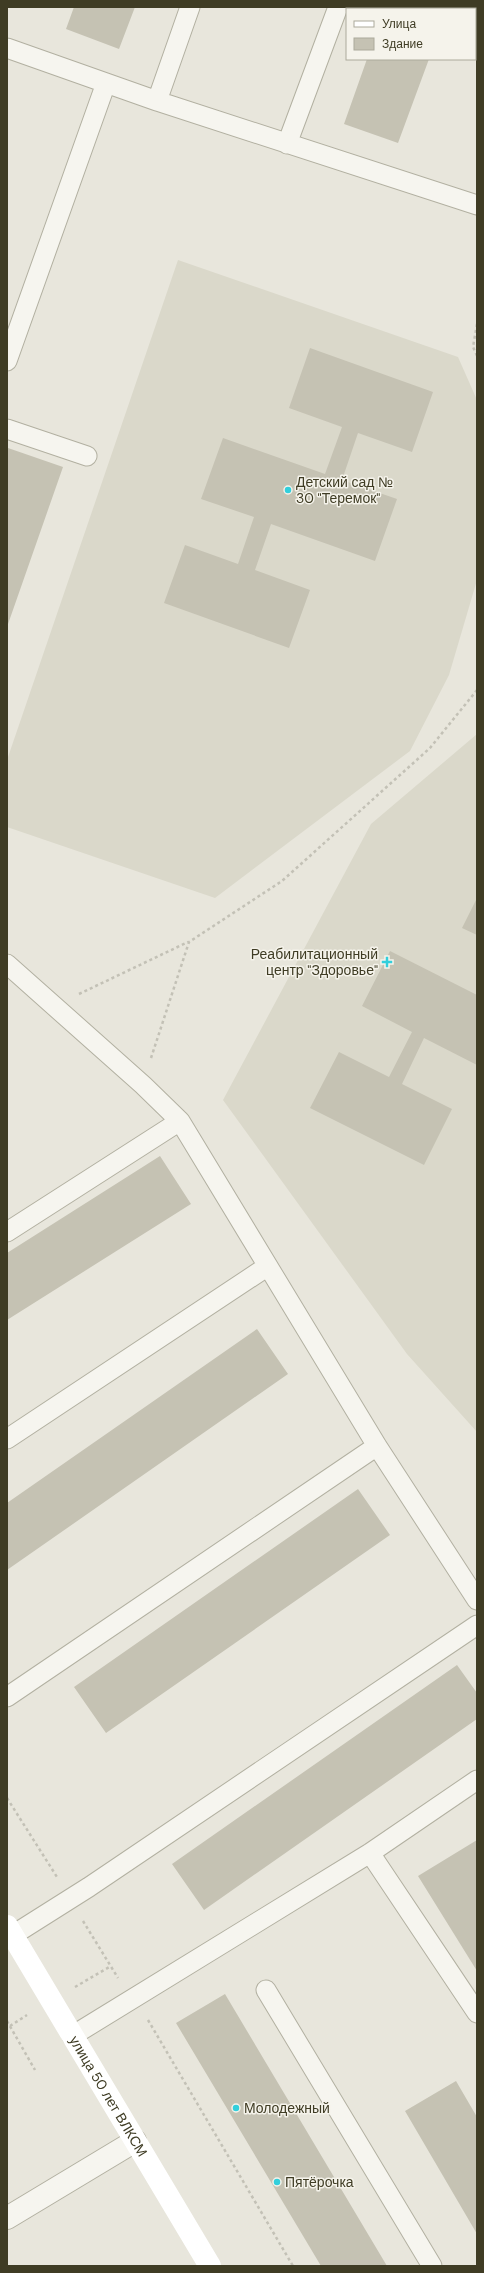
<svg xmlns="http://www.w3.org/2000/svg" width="484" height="2273" font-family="'DM Sans',sans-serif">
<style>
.built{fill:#dad8ca}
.building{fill:#c5c2b3}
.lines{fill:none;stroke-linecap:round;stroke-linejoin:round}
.service-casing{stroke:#b2b0a1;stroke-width:21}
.minor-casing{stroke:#b2b0a1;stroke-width:24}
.path{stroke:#c3c1b6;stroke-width:2.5;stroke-dasharray:3 3;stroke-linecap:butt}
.service{stroke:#f6f5ef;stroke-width:19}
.minor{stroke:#f6f5ef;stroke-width:22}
.secondary{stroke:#fff;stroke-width:22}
.poi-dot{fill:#32cfdc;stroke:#f5f3eb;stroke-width:1.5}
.labels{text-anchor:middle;stroke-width:3;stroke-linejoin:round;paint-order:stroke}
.poi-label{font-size:14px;fill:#3f3c24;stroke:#f5f3eb;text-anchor:start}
.street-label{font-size:14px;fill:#3f3c24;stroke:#f5f3eb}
</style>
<rect width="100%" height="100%" fill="#e8e6dc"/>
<path class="built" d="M 178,260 L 458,357 L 477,400 L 477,580 L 449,675 L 410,751 L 215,898 L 7,827 L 7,760 Z
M 477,734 L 477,1432 L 407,1354 L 223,1100 L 371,824 Z"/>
<path class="building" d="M 74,7 L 135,7 L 119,49 L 66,29 Z
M 386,7 L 447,7 L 447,9 L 385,9 Z
M 367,59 L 429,59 L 398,143 L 344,124 Z
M 310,348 L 433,392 L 412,452 L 358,433 L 342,480 L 397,499 L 375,561 L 271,524 L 255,570 L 310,590 L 289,648 L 164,603 L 185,545 L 238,564 L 254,517 L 201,499 L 223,438 L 325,474 L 342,427 L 289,408 Z
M 8,448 L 63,467 L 7,627 L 7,451 Z
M 477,898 L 477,935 L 462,928 Z
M 390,951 L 477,995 L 477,1065 L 424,1038 L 402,1084 L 452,1109 L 424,1165 L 310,1108 L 339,1052 L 389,1077 L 412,1032 L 362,1006 Z
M 160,1156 L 191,1204 L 7,1320 L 7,1253 Z
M 257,1329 L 288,1374 L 7,1570 L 7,1503 Z
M 358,1489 L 390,1535 L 106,1733 L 74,1687 Z
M 457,1665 L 477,1693 L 477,1719 L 204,1910 L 172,1864 Z
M 477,1840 L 477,1971 L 418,1876 Z
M 225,1994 L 387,2266 L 321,2266 L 176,2023 Z
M 456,2081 L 477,2117 L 477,2234 L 405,2111 Z"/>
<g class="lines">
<g class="service-casing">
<path id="service" d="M 7,48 L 157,101 L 477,205
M 157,101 L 190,7
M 287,144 L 338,7
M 7,361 L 106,83
M 7,429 L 87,456
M 7,964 L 143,1085 L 180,1121
M 7,1232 L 180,1121 L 377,1446 L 477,1600
M 7,1439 L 268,1266
M 7,1697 L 377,1446
M 370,1853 L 477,2013
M 13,1935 L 89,1887 L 477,1625
M 266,1990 L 432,2266
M 72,2036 L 370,1853 L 477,1780"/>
</g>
<g class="minor-casing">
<path id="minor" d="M 7,2218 L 135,2141"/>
</g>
<path class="path" d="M 477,324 L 473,347 L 477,356
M 79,994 L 188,942
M 151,1058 L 189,942 L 282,881 L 430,748 L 477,690
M 7,1798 L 57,1877
M 83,1921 L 118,1978
M 75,1987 L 111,1966
M 148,2020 L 293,2266
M 7,2021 L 35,2070
M 10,2026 L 27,2015"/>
<use href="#service" class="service"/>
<use href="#minor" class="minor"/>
<path class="secondary" id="s1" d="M 7,1926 L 210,2266"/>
</g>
<g class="poi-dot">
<circle cx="288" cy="490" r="4"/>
<path d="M385 956h4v4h4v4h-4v4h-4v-4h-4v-4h4z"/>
<circle cx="236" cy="2108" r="4"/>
<circle cx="277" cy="2182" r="4"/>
</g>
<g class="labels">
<g class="poi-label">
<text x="296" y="487">Детский сад №<tspan x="296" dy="16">30 "Теремок"</tspan></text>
<text x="378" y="959" text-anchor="end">Реабилитационный<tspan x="378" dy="16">центр "Здоровье"</tspan></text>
<text x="244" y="2113">Молодежный</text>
<text x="285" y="2187">Пятёрочка</text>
</g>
<g class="street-label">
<text dy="5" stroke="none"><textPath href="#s1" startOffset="198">улица 50 лет ВЛКСМ</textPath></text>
</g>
</g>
<rect width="484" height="2273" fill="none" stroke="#3f3c24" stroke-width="16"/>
<rect x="346" y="8" width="130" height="52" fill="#f5f3eb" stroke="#acaa9b"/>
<rect x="354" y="21" width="20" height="6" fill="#ffffff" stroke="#acaa9b"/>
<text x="382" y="28" font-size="12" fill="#3f3c24">Улица</text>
<rect x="354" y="38" width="20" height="12" fill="#c5c2b3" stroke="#acaa9b"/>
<text x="382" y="48" font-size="12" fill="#3f3c24">Здание</text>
</svg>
